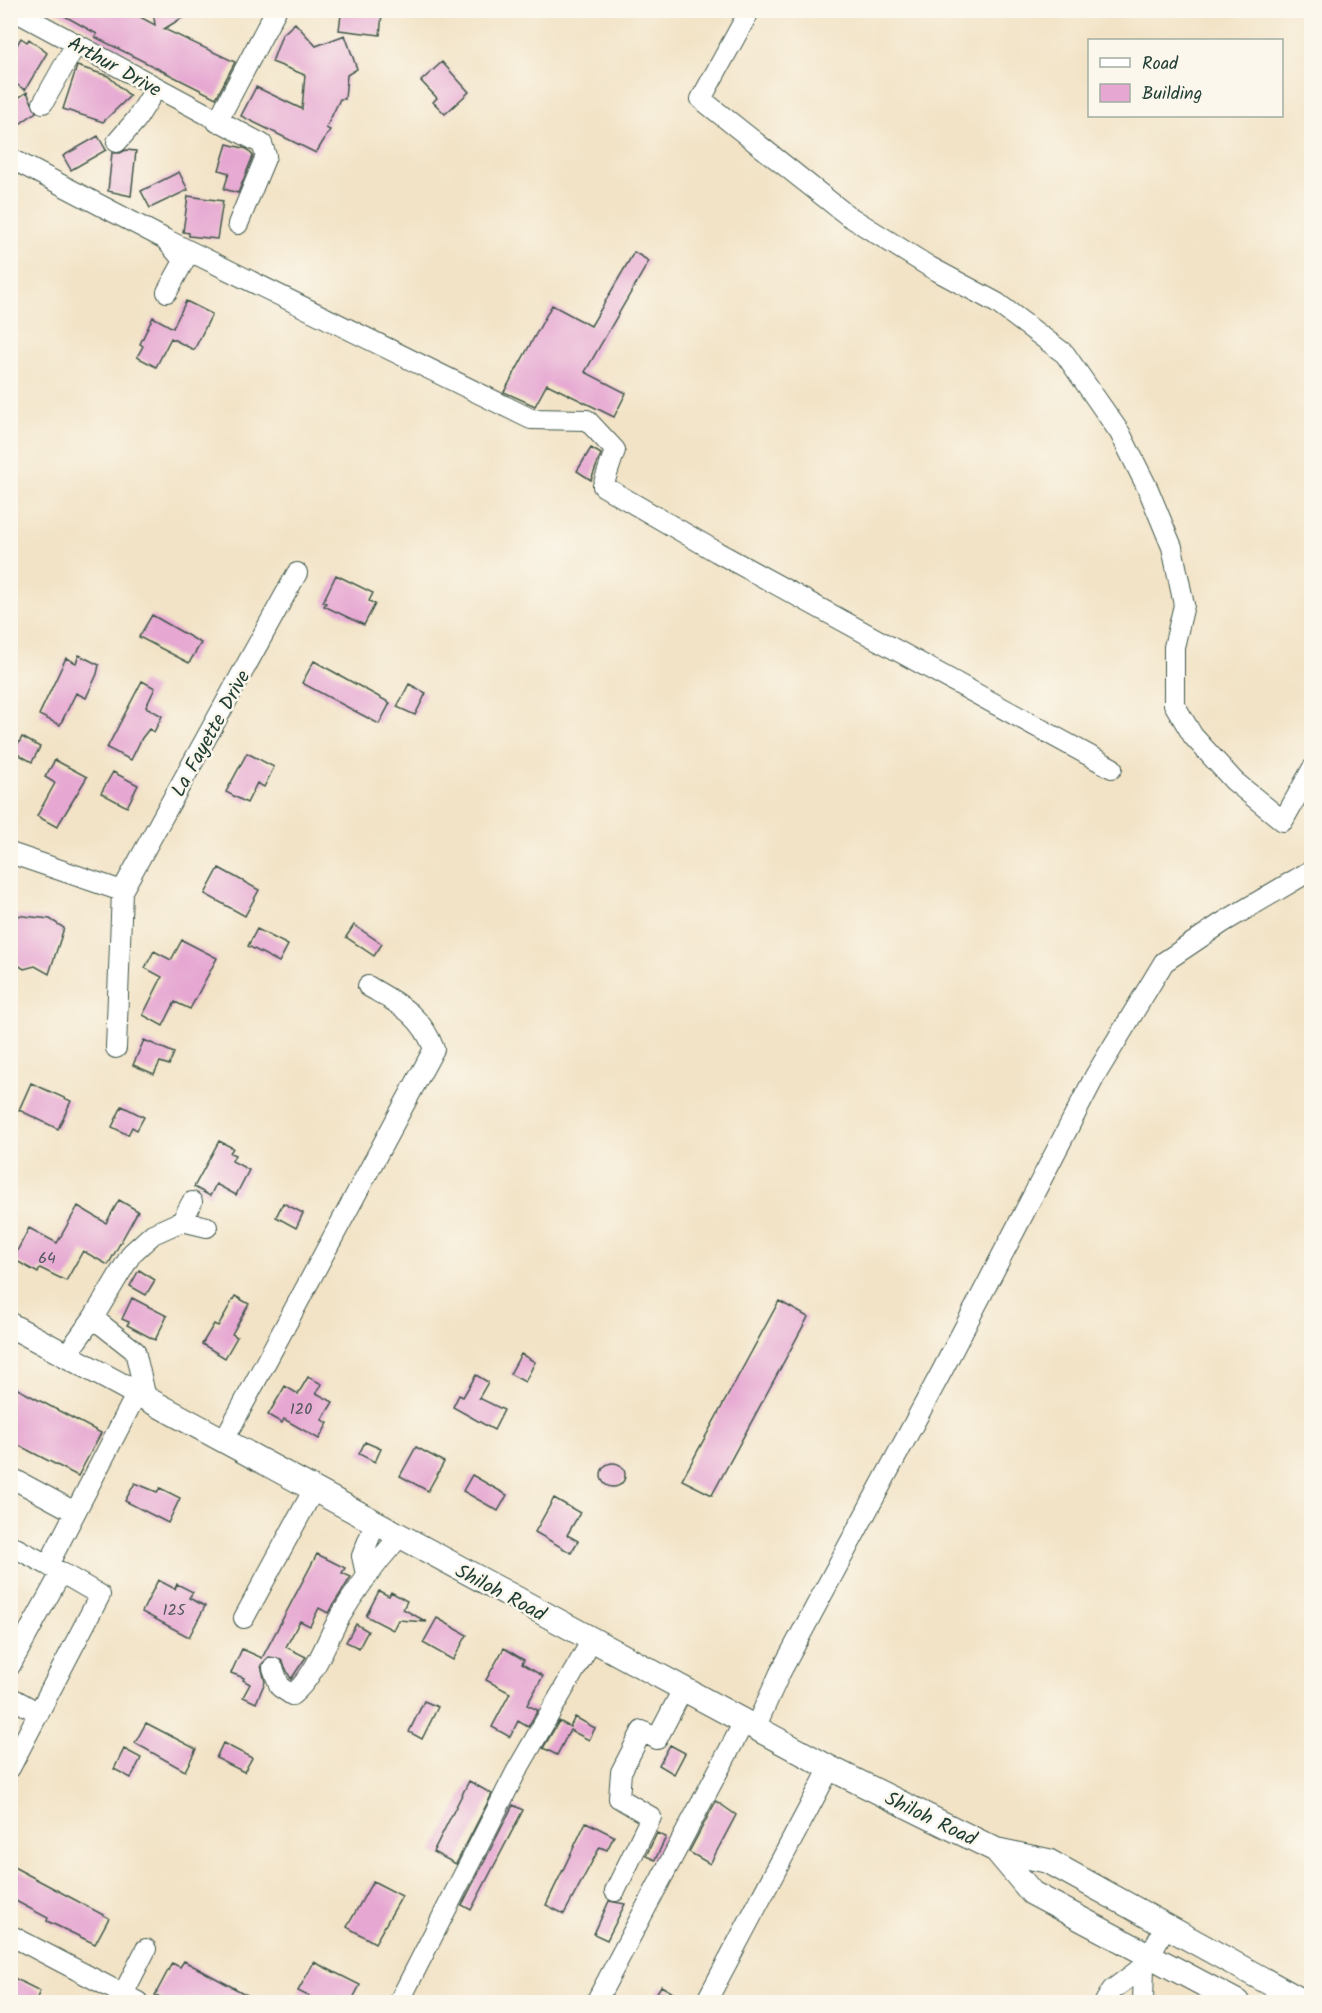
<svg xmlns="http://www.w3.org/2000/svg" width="1322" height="2013" font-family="Kalam,sans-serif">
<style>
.building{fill:#e6a7d2}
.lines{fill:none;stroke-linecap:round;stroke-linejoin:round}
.minor-casing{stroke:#3f564a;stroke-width:22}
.major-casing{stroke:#3f564a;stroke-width:26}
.minor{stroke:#fff;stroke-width:20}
.major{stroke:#fff;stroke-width:24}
.labels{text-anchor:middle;stroke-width:5;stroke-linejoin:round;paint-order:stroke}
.number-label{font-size:16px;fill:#51585c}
.street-label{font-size:20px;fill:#1f3d34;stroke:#fbf7ec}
</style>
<rect width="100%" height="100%" fill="#fbf7ec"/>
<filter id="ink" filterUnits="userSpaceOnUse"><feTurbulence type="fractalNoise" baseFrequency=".0167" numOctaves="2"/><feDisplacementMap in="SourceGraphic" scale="12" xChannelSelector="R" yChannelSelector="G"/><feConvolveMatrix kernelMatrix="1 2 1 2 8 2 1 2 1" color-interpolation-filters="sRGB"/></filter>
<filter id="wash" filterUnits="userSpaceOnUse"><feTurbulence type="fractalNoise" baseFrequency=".008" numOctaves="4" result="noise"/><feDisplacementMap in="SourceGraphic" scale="24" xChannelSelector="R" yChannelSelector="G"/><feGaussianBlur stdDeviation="1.35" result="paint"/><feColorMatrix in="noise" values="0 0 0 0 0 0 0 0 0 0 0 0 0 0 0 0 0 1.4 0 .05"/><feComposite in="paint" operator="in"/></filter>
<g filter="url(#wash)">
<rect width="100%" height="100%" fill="#f2e3c6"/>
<g id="blocks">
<path class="building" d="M 54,10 L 127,10 L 155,25 L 153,10 L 195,10 L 164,29 L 235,62 L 216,98 L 95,37 L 97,34 Z
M 344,10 L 382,13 L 380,35 L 339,30 L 341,15 L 344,15 Z
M 295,23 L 316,46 L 345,35 L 357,69 L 347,75 L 345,99 L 340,99 L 326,128 L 330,130 L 316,153 L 241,116 L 256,87 L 302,109 L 305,75 L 272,62 L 282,35 Z
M 21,38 L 27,42 L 29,39 L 47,53 L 25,90 L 10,80 L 10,56 Z
M 442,62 L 469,92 L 445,114 L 433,102 L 437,98 L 421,81 Z
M 77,66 L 108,76 L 130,96 L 103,122 L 63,109 Z
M 27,92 L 36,112 L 10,131 L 10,103 Z
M 98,136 L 106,150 L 71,170 L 63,156 Z
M 227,144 L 247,149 L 253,156 L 238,193 L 224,189 L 229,173 L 219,170 Z
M 126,150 L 136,151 L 131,196 L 108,191 L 112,153 L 120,153 Z
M 179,172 L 188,190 L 150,208 L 141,191 Z
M 188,196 L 223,201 L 217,239 L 189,236 L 189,233 L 183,232 Z
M 634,252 L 649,261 L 585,372 L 626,393 L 614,417 L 547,384 L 535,406 L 504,392 L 552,305 L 591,326 Z
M 186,301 L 212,314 L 194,350 L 171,338 L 156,367 L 137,357 L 143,346 L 140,344 L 153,317 L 173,328 Z
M 591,448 L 601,454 L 591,480 L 577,471 Z
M 336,575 L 373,593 L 369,601 L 375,604 L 364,625 L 324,606 L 326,603 L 323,602 Z
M 152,615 L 201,643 L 189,663 L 139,637 Z
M 79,655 L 99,665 L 97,674 L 86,698 L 76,693 L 60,725 L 39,715 L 66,658 L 76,663 Z
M 314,661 L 390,703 L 379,724 L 302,683 Z
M 142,681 L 155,688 L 146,707 L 162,716 L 154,732 L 149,729 L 142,738 L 131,760 L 107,748 Z
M 409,684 L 426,693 L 415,715 L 397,707 Z
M 22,737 L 40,747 L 32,762 L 14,752 Z
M 247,753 L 274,767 L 264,787 L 257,783 L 247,803 L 226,792 Z
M 55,760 L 87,777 L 57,827 L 37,816 L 55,783 L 45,777 Z
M 113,772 L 138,785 L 127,807 L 101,793 Z
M 219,868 L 259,890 L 245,916 L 205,894 Z
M 15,915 L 50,919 L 64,928 L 49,974 L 35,966 L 24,969 L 10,960 L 10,929 Z
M 354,925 L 382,944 L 374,956 L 346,937 Z
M 257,929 L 288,945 L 279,962 L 248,946 Z
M 182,940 L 217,958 L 190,1009 L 175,1002 L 163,1026 L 143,1015 L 162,977 L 145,968 L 154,951 L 171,960 Z
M 144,1040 L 174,1053 L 169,1065 L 160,1062 L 154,1074 L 133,1065 Z
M 31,1083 L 71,1101 L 58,1129 L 19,1110 Z
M 122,1106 L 144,1117 L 137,1130 L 132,1127 L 128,1135 L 112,1127 Z
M 219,1141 L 233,1148 L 230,1153 L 235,1155 L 232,1161 L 249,1170 L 236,1195 L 216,1184 L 210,1196 L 194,1187 Z
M 119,1200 L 138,1211 L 108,1265 L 83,1251 L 66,1281 L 40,1268 L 38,1273 L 13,1259 L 29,1228 L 57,1243 L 78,1206 L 106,1223 Z
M 283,1203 L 303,1213 L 296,1228 L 276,1217 Z
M 139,1270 L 155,1280 L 146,1295 L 130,1286 Z
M 235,1296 L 249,1304 L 232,1334 L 237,1337 L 225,1358 L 202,1344 L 214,1324 L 218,1326 Z
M 132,1298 L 167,1316 L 155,1340 L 127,1325 L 129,1322 L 122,1319 Z
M 779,1301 L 808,1317 L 712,1495 L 682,1480 Z
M 521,1354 L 535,1362 L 525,1382 L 510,1374 Z
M 476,1375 L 488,1382 L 479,1398 L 504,1410 L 494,1430 L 453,1407 L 459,1395 L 463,1397 Z
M 308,1377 L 322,1384 L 316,1393 L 333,1402 L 322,1420 L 328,1423 L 319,1439 L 284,1419 L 282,1423 L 268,1415 L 285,1386 L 298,1394 Z
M 10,1385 L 101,1433 L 78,1476 L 10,1441 Z
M 365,1442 L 381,1449 L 375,1462 L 359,1454 Z
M 416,1447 L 444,1462 L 428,1491 L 400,1476 Z
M601 1475a12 12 0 1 1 24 0a12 12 0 1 1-24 0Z
M 472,1475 L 507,1495 L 498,1511 L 463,1491 Z
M 135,1483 L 157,1492 L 160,1488 L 180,1498 L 168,1523 L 125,1501 Z
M 554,1498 L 580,1513 L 567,1535 L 578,1541 L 571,1553 L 535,1532 Z
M 317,1554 L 345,1568 L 342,1573 L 351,1577 L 328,1613 L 319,1608 L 310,1626 L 300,1621 L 286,1647 L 306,1657 L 291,1679 L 281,1659 L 269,1657 L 261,1665 L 265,1682 L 256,1703 L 243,1697 L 250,1684 L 243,1680 L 244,1678 L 231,1673 L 242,1649 L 262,1658 Z
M 158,1580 L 175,1589 L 177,1584 L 193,1592 L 189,1598 L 205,1606 L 189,1637 L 142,1612 Z
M 379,1591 L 389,1596 L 391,1592 L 407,1601 L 403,1609 L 427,1622 L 398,1620 L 393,1630 L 366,1616 Z
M 437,1618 L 467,1635 L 453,1660 L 423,1643 Z
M 356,1624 L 368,1631 L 359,1648 L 346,1642 Z
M 504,1648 L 524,1660 L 522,1664 L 543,1676 L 527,1705 L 538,1710 L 528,1727 L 518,1721 L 510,1737 L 492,1727 L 510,1693 L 486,1680 Z
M 424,1701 L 438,1707 L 422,1739 L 409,1732 Z
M 575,1717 L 595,1728 L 589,1740 L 570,1730 L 557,1755 L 543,1748 L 559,1721 L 570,1727 Z
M 146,1723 L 196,1749 L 185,1771 L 135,1743 Z
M 223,1743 L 252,1758 L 244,1772 L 216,1758 Z
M 670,1745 L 685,1753 L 674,1774 L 659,1765 Z
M 124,1749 L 141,1758 L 131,1778 L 114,1769 Z
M 469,1781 L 492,1794 L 456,1864 L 433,1852 Z
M 716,1801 L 736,1815 L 710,1864 L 689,1852 Z
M 513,1805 L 523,1810 L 471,1910 L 462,1905 Z
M 586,1822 L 614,1836 L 607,1850 L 600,1847 L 564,1914 L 546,1905 Z
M 657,1833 L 666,1837 L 655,1860 L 646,1856 Z
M 10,1865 L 109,1918 L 95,1944 L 47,1921 L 48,1918 L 10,1898 Z
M 373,1881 L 402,1896 L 375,1943 L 347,1927 Z
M 609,1901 L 625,1904 L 607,1940 L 594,1934 Z
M 184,1961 L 260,2002 L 161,2002 L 163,1998 L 155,1995 L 172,1963 L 180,1967 Z
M 314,1962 L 360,1985 L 351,2002 L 320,2002 L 298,1991 Z
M 10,1976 L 40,1991 L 35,2002 L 10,2002 Z
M 661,1986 L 689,2002 L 651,2002 Z"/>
</g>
</g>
<g filter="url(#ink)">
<use href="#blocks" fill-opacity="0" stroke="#3f564a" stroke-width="1.5"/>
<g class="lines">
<g class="minor-casing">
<path id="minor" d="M 13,10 L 262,144 L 266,156 L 238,224
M 750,10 L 701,99 L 847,215 L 930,267 L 997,303 L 1065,354 L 1120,433 L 1148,489 L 1172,547 L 1184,605 L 1174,647 L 1174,704 L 1193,736 L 1234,781 L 1283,821 L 1312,769
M 43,103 L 76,44
M 217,122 L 276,10
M 117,142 L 136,120 L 156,88
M 10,158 L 165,239 L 184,261 L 167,292
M 165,239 L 531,419 L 587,420 L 615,450 L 603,486 L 717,552 L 1112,768
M 10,853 L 122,891
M 116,1048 L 122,891 L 297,573
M 182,1221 L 207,1227
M 67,1354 L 93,1318
M 146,1398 L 135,1351 L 93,1318 L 132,1253 L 153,1234 L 182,1221 L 192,1202
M 224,1440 L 434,1049 C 421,1014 398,1004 368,986
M 10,1477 L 75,1512
M 10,1545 L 48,1565
M 366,1574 L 362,1556 L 375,1524
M 244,1618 L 314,1489
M 10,1666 L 61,1573
M 273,1668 L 280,1687 L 292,1695 C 315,1676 324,1646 338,1620 C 356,1589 376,1563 399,1537
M 10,1697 L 39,1713
M 755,1728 L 780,1673 L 942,1371 L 1095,1076 L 1164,962 L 1222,923 L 1310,871
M 10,1768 L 100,1595 L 48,1565 L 137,1393
M 615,1891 L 651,1817 L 619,1798 L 621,1772 L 642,1731 L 657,1739 L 683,1689
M 10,1935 L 138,2002
M 119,2002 L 146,1949
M 399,2002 L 516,1772 L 592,1640
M 596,2002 L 744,1722
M 706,2002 L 830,1768
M 1105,2002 L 1112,1990 L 1144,1966
M 1143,2002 L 1144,1966 L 1165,1927"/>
</g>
<g class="major-casing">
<path id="major" d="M 10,1325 L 830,1768 L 996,1850 L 1048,1861 L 1304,2002
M 996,1850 L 1032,1893 L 1237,2002"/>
</g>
<use href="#minor" class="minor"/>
<use href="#major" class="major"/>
</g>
</g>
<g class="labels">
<g class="number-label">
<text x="47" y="1263">64</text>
<text x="301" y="1414">120</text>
<text x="174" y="1615">125</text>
</g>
<g class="street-label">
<text transform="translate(115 66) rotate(29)" y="7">Arthur Drive</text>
<text transform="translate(210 733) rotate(-61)" y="7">La Fayette Drive</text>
<text transform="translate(501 1592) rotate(28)" y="7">Shiloh Road</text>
<text transform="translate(931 1818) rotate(26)" y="7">Shiloh Road</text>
</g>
</g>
<rect width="1322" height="2013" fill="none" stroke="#fbf7ec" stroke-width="36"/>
<rect x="1088" y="39" width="195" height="78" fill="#fbf7ec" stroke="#a3ada2" stroke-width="1.5"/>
<rect x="1100" y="58" width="30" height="9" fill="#ffffff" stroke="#a3ada2" stroke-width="1.5"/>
<text x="1142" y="69" font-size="18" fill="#1f3d34">Road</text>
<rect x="1100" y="84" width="30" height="18" fill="#e6a7d2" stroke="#a3ada2" stroke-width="1.5"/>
<text x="1142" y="99" font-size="18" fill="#1f3d34">Building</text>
</svg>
